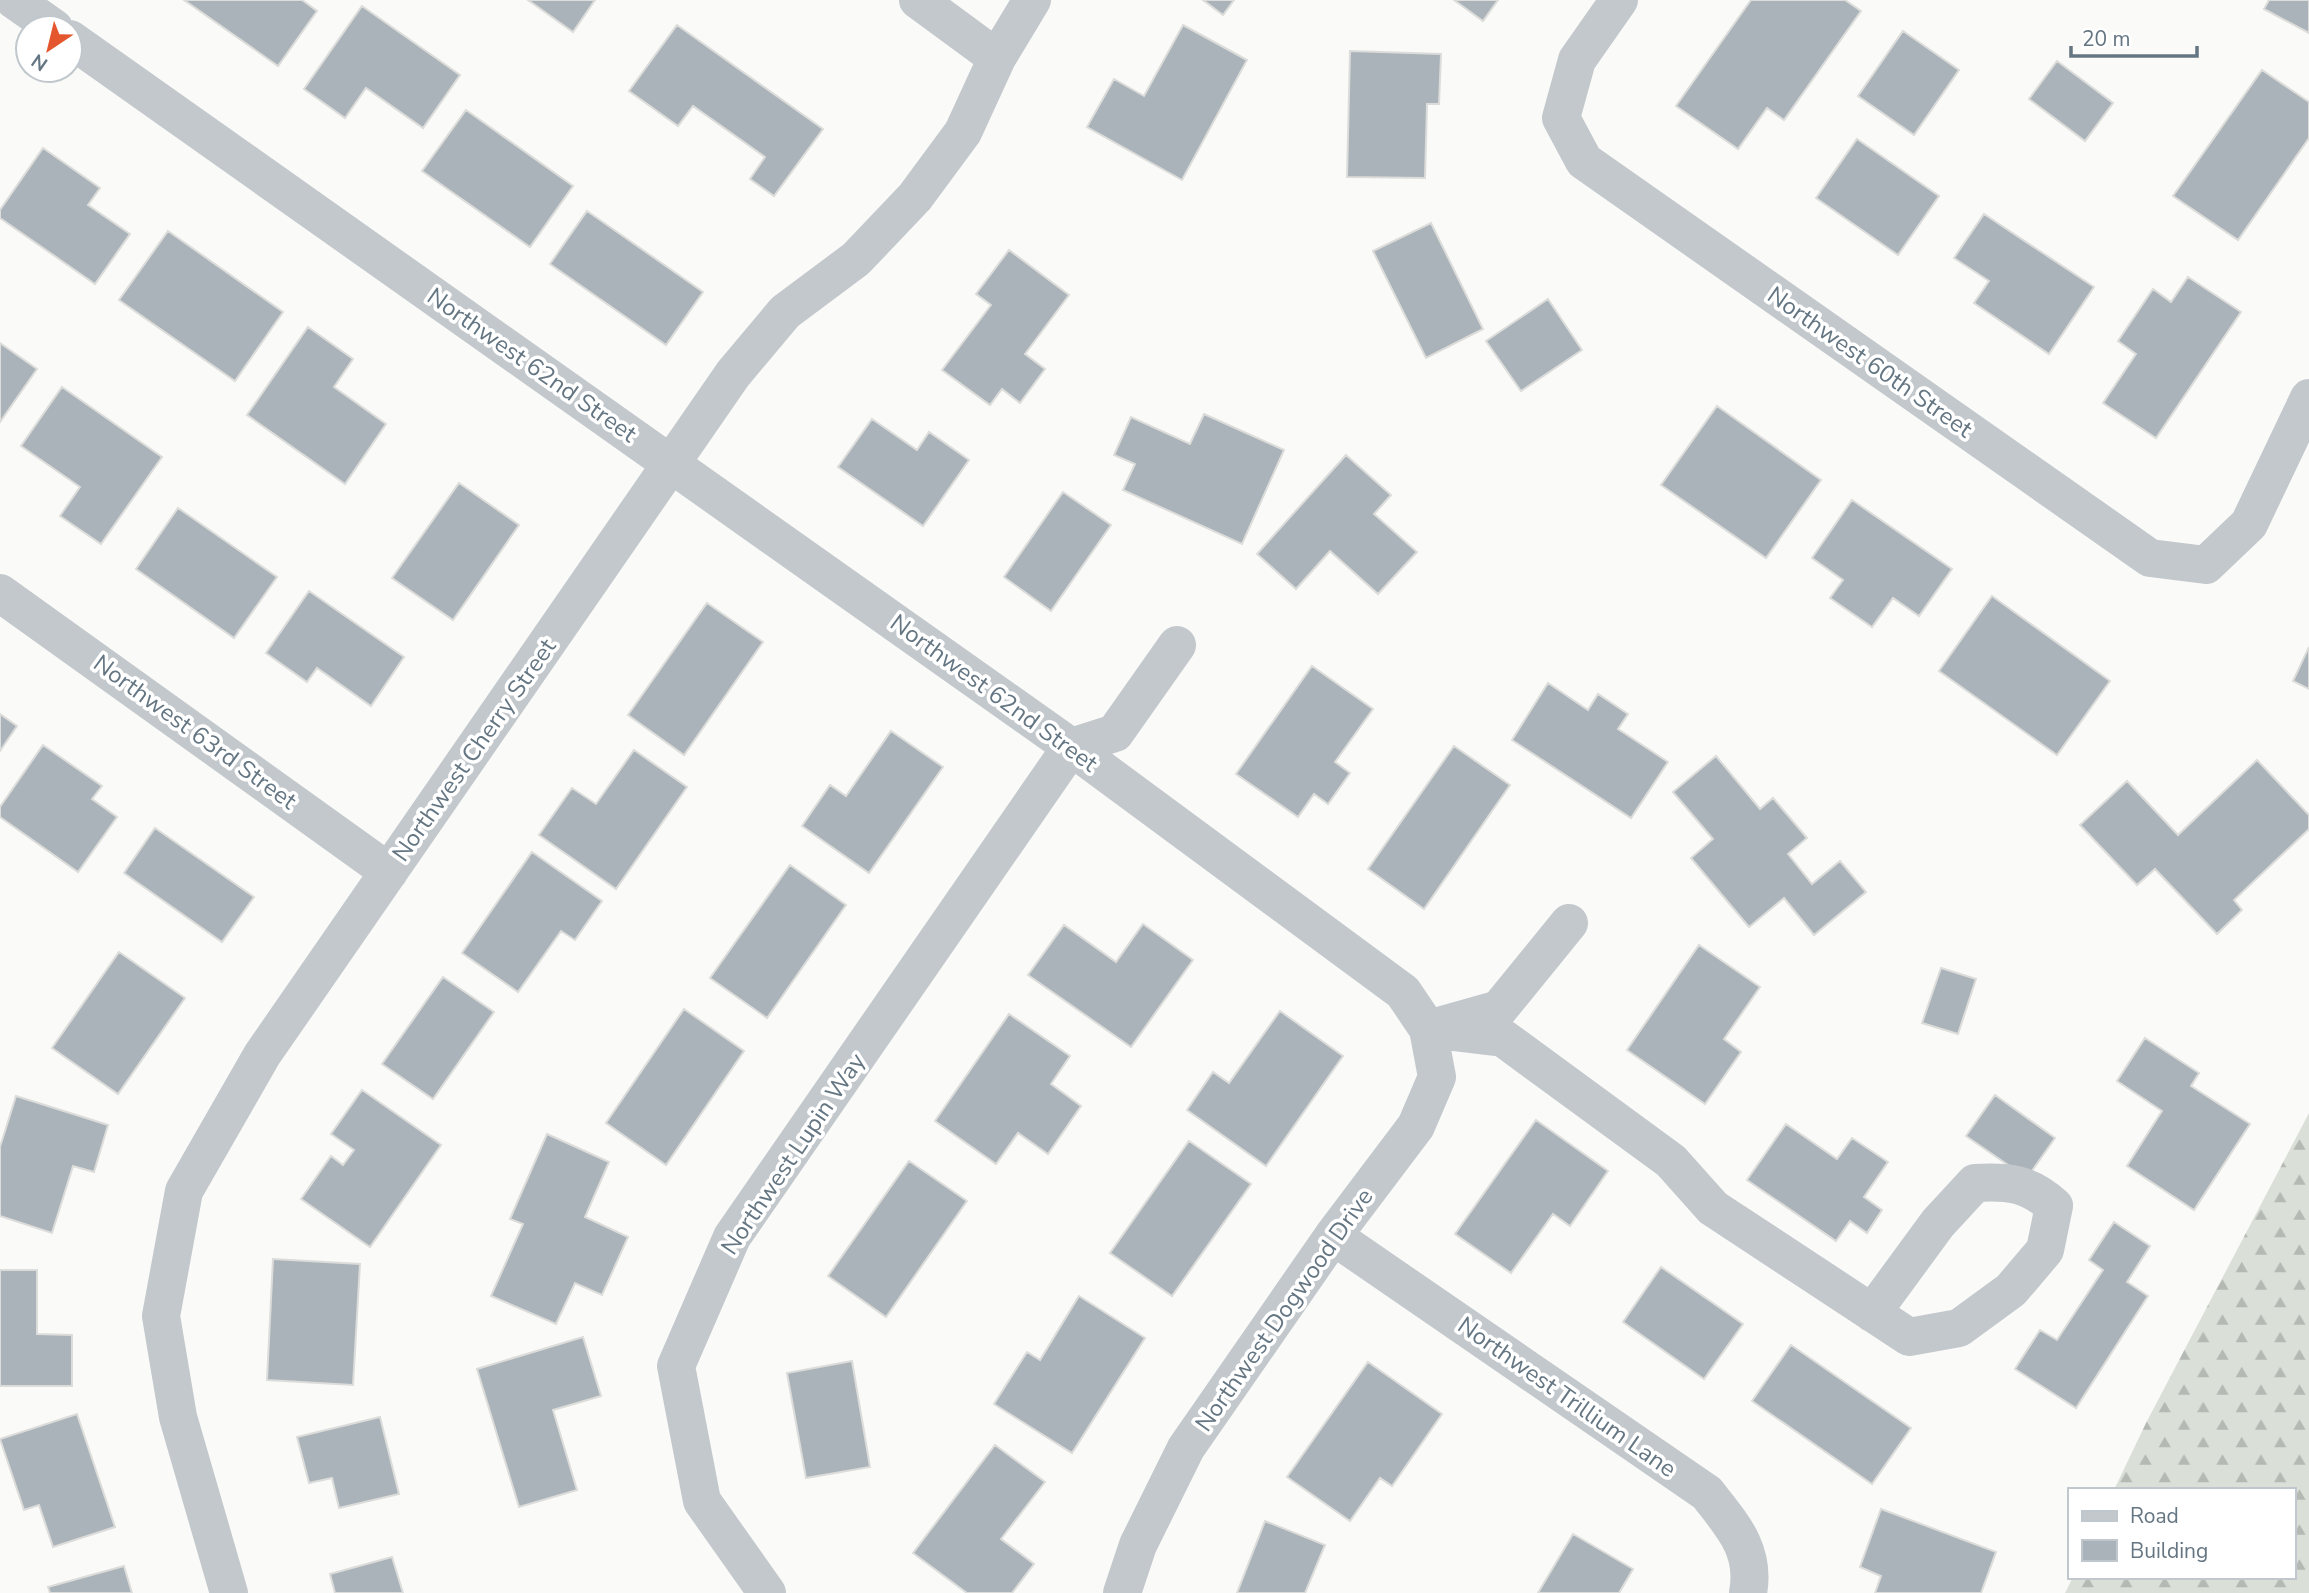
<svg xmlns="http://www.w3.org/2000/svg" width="2309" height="1593" font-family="'Nunito Sans',sans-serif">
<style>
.forest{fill:url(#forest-firs)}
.building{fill:#aab3b9;stroke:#dcdcda;stroke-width:2}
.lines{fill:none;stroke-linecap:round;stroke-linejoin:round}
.minor{stroke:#c3c8cc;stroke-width:38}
.labels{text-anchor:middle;stroke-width:7;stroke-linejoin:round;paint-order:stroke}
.street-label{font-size:24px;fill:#657683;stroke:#fff}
</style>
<defs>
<pattern id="forest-firs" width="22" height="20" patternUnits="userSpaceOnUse" patternTransform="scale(1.75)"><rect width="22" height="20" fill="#dadfd7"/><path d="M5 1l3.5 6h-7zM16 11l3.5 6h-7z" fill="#b4b9b4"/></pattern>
</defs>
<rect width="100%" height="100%" fill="#fafaf8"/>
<path class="forest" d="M 2309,1113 L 2309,1593 L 2065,1593 L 2073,1577 L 2293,1577 L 2293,1490 L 2114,1490 L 2146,1423 Z"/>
<path class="building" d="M 184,0 L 302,0 L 317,11 L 278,66 Z
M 528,0 L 595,0 L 573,32 Z
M 1203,0 L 1234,0 L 1223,15 Z
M 1454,0 L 1498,0 L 1483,21 Z
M 1751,0 L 1845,0 L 1861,11 L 1784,120 L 1767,108 L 1738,149 L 1676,106 Z
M 2269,0 L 2309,0 L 2309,33 L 2264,9 Z
M 362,6 L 460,75 L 423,128 L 366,88 L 345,118 L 304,89 Z
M 677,25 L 823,129 L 774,196 L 750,179 L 765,157 L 693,106 L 678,126 L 629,91 Z
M 1183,25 L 1247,60 L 1182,180 L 1087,127 L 1114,79 L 1144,96 Z
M 1903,31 L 1959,70 L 1914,135 L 1858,96 Z
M 1350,51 L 1441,54 L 1439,104 L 1427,104 L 1425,178 L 1347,177 Z
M 2057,61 L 2113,103 L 2085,141 L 2029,99 Z
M 2262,70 L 2309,102 L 2309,138 L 2238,240 L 2173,196 Z
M 466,110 L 573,186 L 530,247 L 422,171 Z
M 1857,139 L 1939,196 L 1898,255 L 1816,198 Z
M 43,148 L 100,188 L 88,205 L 130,234 L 95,284 L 0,218 L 0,210 Z
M 587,211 L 703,292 L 666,345 L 550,264 Z
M 1984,214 L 2094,287 L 2049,354 L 1974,303 L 1989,281 L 1954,258 Z
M 1431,223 L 1483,329 L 1426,358 L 1373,251 Z
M 168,231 L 283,312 L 235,381 L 119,300 Z
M 1009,250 L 1069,295 L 1025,354 L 1045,369 L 1020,403 L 1002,389 L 990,405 L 942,370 L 991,305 L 976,294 Z
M 2188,277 L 2241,312 L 2156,438 L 2103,403 L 2136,354 L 2118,341 L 2153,289 L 2171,302 Z
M 1548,299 L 1582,350 L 1521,391 L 1486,341 Z
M 308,327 L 353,359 L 334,387 L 386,424 L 345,484 L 247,415 Z
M 0,343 L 37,369 L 0,422 Z
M 62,387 L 162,457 L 101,544 L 60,516 L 80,487 L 21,446 Z
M 1717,406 L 1821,480 L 1766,558 L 1661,485 Z
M 1204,414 L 1284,450 L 1242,544 L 1123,490 L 1135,464 L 1114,455 L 1131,417 L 1190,444 Z
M 872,419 L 917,450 L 929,432 L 969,460 L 923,526 L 838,467 Z
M 1346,455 L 1391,495 L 1374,514 L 1417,552 L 1378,594 L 1330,551 L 1296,589 L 1257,554 Z
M 459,483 L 519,525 L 453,620 L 392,578 Z
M 1063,492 L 1111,525 L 1051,611 L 1004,577 Z
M 1852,500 L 1952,569 L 1919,616 L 1893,598 L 1872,627 L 1830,598 L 1843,580 L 1812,558 Z
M 178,508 L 277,577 L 234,638 L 136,569 Z
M 309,591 L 404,657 L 371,706 L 317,668 L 307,682 L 266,653 Z
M 1992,596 L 2110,681 L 2057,755 L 1939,671 Z
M 707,603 L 763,642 L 684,755 L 628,715 Z
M 2309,647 L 2309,689 L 2293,681 Z
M 1312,666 L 1373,709 L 1335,762 L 1350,773 L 1328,804 L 1314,794 L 1298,817 L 1236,774 Z
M 1548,683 L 1588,710 L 1598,694 L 1628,714 L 1618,729 L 1668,762 L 1631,818 L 1512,740 Z
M 0,714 L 17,726 L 0,751 Z
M 891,731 L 943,767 L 869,873 L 802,826 L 830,785 L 846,796 Z
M 43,745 L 102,786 L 92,799 L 117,817 L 78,872 L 0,817 L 0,807 Z
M 1454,746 L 1510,785 L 1424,909 L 1368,869 Z
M 634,750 L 687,787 L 616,889 L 539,835 L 572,788 L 596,804 Z
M 1716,756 L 1760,809 L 1773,798 L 1807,838 L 1788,854 L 1812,884 L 1840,861 L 1866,892 L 1814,935 L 1784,898 L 1749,927 L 1691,858 L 1713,839 L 1673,792 Z
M 2257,760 L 2309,815 L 2309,829 L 2234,900 L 2242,910 L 2217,934 L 2155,869 L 2137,885 L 2080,825 L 2127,781 L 2178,835 Z
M 155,828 L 254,897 L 222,942 L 124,873 Z
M 532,852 L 602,901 L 575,940 L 561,931 L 518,992 L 462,953 Z
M 790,865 L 846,905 L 767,1018 L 710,978 Z
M 1143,924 L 1193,960 L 1131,1047 L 1028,975 L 1064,925 L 1116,962 Z
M 1699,945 L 1760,987 L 1724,1039 L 1741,1052 L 1705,1104 L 1627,1050 Z
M 119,952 L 185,998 L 118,1094 L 52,1048 Z
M 1941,968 L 1976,979 L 1958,1034 L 1922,1023 Z
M 443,977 L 494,1012 L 433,1099 L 382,1064 Z
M 684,1009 L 744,1051 L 666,1165 L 606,1123 Z
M 1280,1011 L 1343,1056 L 1266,1166 L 1187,1110 L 1213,1072 L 1229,1083 Z
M 1009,1014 L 1070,1056 L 1051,1084 L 1081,1106 L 1048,1154 L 1018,1133 L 996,1164 L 935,1121 Z
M 2145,1038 L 2199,1073 L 2191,1086 L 2250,1124 L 2194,1210 L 2127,1166 L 2162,1111 L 2117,1081 Z
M 362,1090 L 441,1145 L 370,1247 L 301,1199 L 331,1156 L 343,1165 L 354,1150 L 331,1134 Z
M 1995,1095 L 2055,1138 L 2027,1178 L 1966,1136 Z
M 16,1096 L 108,1125 L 94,1172 L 73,1166 L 52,1233 L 0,1216 L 0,1147 Z
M 1536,1120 L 1608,1171 L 1570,1226 L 1553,1214 L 1511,1273 L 1455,1234 Z
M 1786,1124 L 1837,1159 L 1852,1138 L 1888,1162 L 1864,1197 L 1882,1210 L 1867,1233 L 1850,1221 L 1836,1241 L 1747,1180 Z
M 547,1134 L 609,1162 L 585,1217 L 628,1237 L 602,1295 L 575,1283 L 556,1324 L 491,1296 L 523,1224 L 510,1219 Z
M 1189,1141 L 1251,1184 L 1172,1296 L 1110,1253 Z
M 909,1161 L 967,1201 L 886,1317 L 828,1276 Z
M 2114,1222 L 2150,1246 L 2127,1282 L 2148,1296 L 2076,1408 L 2015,1369 L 2040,1330 L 2057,1340 L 2103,1270 L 2089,1260 Z
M 273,1259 L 360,1264 L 353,1385 L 267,1380 Z
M 1661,1267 L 1743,1324 L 1704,1379 L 1623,1322 Z
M 0,1270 L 37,1270 L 37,1334 L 72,1335 L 72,1386 L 0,1386 Z
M 1079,1296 L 1145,1338 L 1072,1453 L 994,1404 L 1027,1352 L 1040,1360 Z
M 583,1337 L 601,1396 L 553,1410 L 577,1490 L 519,1507 L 477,1369 Z
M 1791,1345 L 1911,1428 L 1872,1484 L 1752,1401 Z
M 852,1361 L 870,1467 L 806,1478 L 787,1373 Z
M 1368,1362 L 1442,1414 L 1392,1486 L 1380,1478 L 1350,1521 L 1287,1477 Z
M 77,1414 L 115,1527 L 53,1547 L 39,1505 L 24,1510 L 0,1439 Z
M 380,1417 L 399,1494 L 339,1508 L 332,1478 L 309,1483 L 297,1437 Z
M 995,1445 L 1045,1482 L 1001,1539 L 1034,1564 L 1012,1593 L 967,1593 L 913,1553 Z
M 1881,1509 L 1996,1552 L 1981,1593 L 1875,1593 L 1881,1576 L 1860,1567 Z
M 1265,1521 L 1325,1545 L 1305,1593 L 1237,1593 Z
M 1573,1534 L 1633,1569 L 1619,1593 L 1538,1593 Z
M 392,1557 L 403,1593 L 335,1593 L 330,1574 Z
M 124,1566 L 132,1593 L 50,1593 L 48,1587 Z"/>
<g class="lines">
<path class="minor" d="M 14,0 L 54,28
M 918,0 L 997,58
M 1619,0 L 1577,60 L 1561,118 L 1584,161 L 2150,558 L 2206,565 L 2249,524 L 2309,398
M 70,39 L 1071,747 L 1403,992 L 1428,1029 L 1503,1038 L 1671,1161 L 1713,1208 L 1909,1337 L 1959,1328 L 2011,1290 L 2045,1250 L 2054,1206 C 2028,1183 2009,1181 1975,1183 L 1938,1223 L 1872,1313
M 0,593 L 389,872
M 1333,1236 L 1707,1493 C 1732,1525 1756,1550 1748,1593
M 229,1593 L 178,1417 L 161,1316 L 184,1191 L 262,1055 L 733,374 L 785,312 L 856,259 L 915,197 L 963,132 L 997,58 L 1032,0
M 767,1593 L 702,1501 L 676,1366 L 732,1237 L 1071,747 L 1115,733 L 1177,645
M 1122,1593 L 1138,1545 L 1186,1448 L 1333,1236 L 1416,1126 L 1437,1077 L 1428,1029 L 1499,1009 L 1569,923"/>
</g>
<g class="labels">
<g class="street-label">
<text transform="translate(1870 362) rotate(35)" y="8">Northwest 60th Street</text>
<text transform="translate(532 365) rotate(35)" y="8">Northwest 62nd Street</text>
<text transform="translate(994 693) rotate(36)" y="8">Northwest 62nd Street</text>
<text transform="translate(195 732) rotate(36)" y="8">Northwest 63rd Street</text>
<text transform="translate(474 750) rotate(-55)" y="8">Northwest Cherry Street</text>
<text transform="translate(793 1154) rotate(-56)" y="8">Northwest Lupin Way</text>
<text transform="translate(1284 1310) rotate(-55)" y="8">Northwest Dogwood Drive</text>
<text transform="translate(1567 1397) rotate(35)" y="8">Northwest Trillium Lane</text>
</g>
</g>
<rect x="2068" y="1488" width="228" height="91" fill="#ffffff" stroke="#c1c8cd" stroke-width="2"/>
<rect x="2082" y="1511" width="35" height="10" fill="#c3c8cc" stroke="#c1c8cd" stroke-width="2"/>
<text x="2130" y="1523" font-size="21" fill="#657683">Road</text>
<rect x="2082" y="1540" width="35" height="21" fill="#aab3b9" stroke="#c1c8cd" stroke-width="2"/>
<text x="2130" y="1558" font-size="21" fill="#657683">Building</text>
<g transform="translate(49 49) rotate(215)"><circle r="33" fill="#ffffff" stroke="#c1c8cd" stroke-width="2"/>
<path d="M0-5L12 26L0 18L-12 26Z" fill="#e4572e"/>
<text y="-10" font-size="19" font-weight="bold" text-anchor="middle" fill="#657683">N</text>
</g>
<path d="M2071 46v10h126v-10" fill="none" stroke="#657683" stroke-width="3.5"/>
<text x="2082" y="46" font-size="21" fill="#657683" stroke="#ffffff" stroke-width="5" paint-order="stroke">20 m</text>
</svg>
